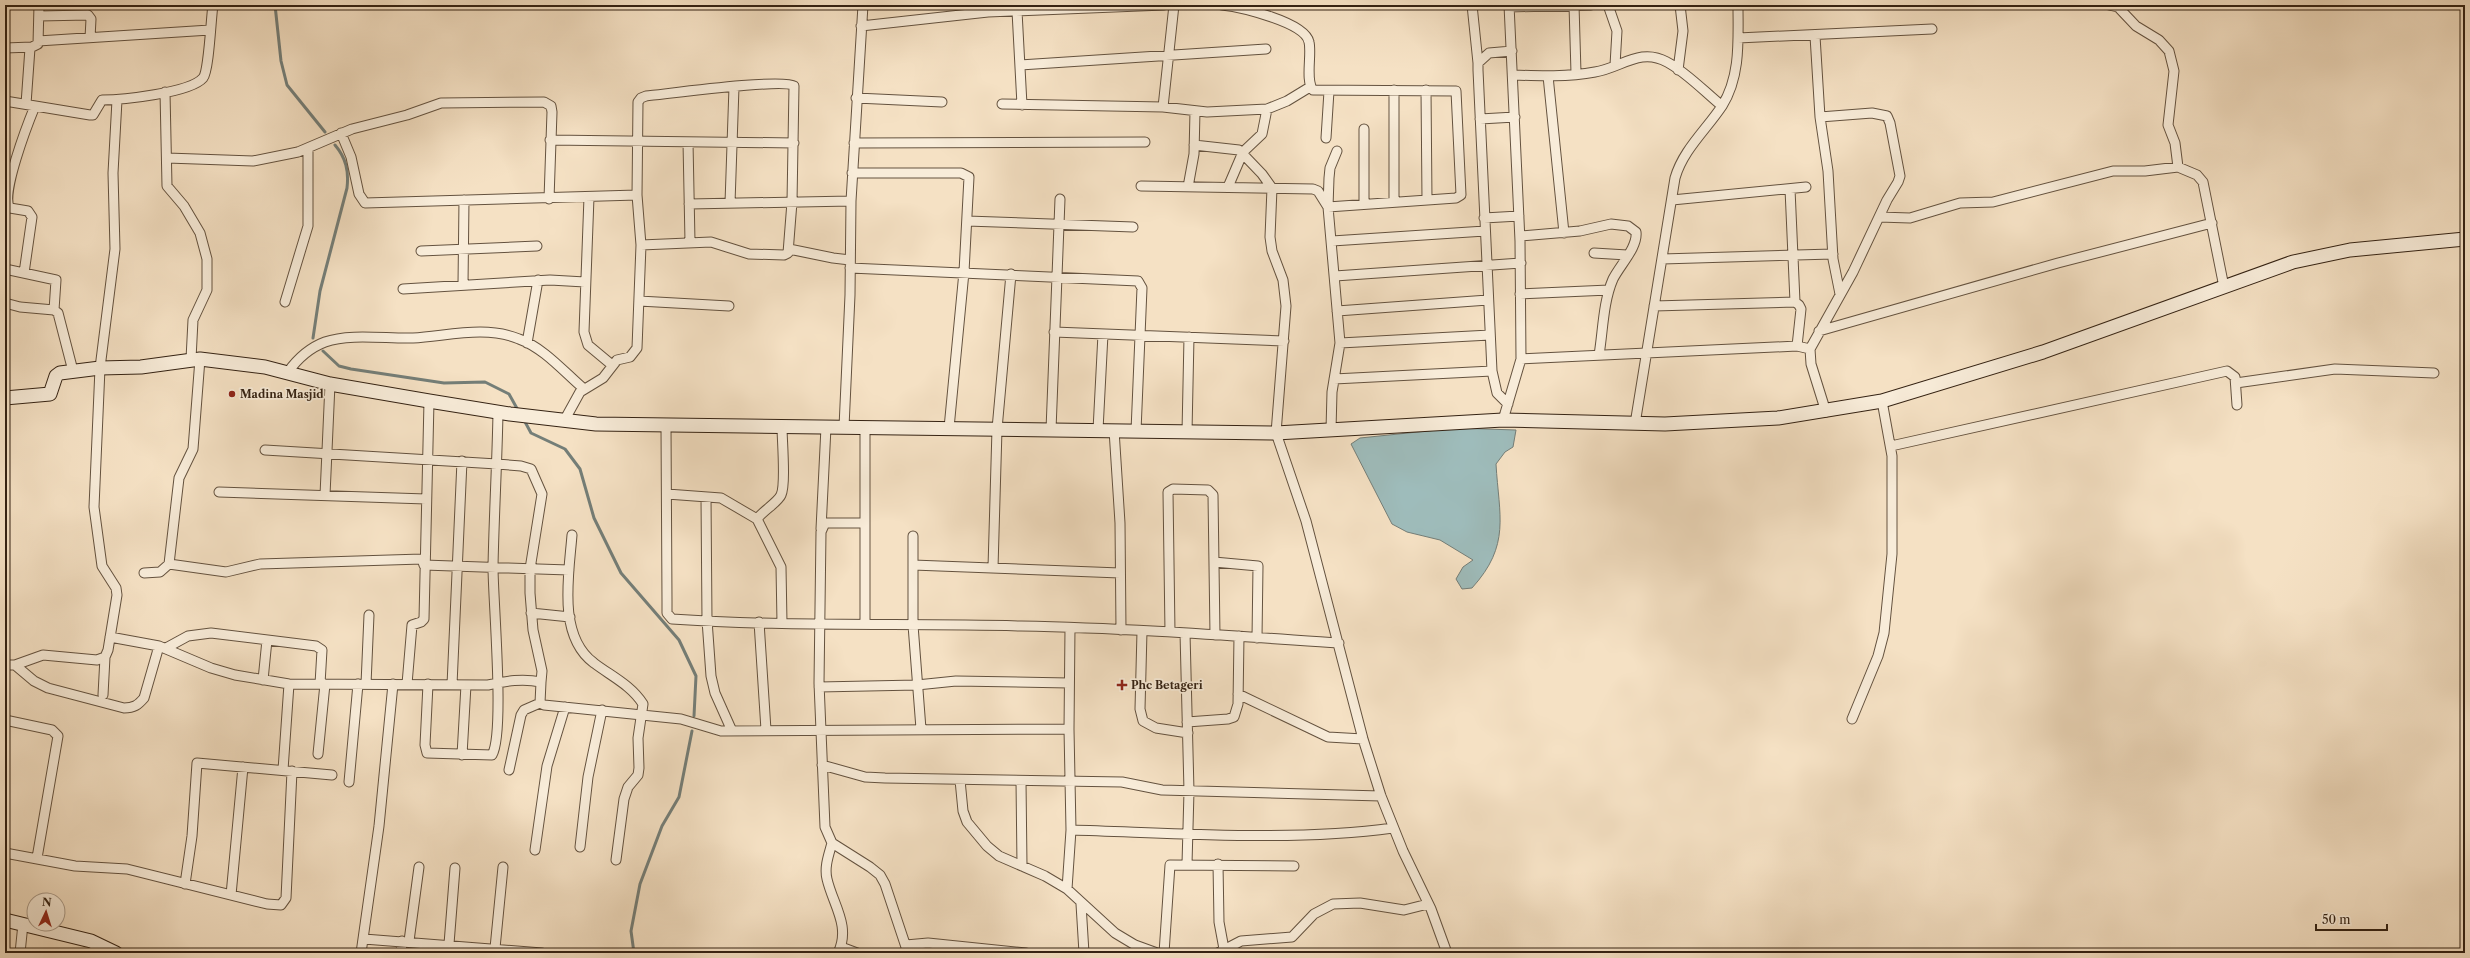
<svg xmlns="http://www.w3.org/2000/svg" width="2470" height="958" font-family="'Libre Caslon Text',serif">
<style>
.water{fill:#9ebcbb;stroke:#747e78}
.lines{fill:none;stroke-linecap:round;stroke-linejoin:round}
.stream{stroke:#747e78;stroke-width:3}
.street-casing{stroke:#64523f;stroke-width:11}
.secondary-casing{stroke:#342213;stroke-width:15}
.street{stroke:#f8ecd9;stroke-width:9}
.secondary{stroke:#f8ecd9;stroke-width:13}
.poi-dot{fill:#8f2418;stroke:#f8ecd9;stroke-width:1.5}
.labels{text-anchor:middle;stroke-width:3.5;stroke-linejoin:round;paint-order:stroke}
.poi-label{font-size:11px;font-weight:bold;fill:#342213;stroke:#f8ecd9;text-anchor:start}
</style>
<rect width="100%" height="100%" fill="#f5e1c4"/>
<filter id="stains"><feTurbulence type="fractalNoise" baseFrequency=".005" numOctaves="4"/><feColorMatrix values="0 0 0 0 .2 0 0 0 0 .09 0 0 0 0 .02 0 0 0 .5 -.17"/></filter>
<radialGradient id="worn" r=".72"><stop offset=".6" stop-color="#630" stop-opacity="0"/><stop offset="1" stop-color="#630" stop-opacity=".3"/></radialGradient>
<path class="water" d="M 1456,428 L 1516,430 L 1513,447 L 1505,452 L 1496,464 C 1499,516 1511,545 1472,588 L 1462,589 L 1456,579 L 1463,567 L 1473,560 L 1440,540 L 1407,532 L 1392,524 L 1351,444 L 1360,438 Z"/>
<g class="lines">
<path class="stream" d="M 275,5 L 281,61 L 287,85 L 325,132
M 313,338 L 320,291 L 347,188 C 349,171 346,158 335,145
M 323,351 L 339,366 L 351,369 L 444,383 L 485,382 L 509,394 L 519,412
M 524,420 L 531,433 L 565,449 L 580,469 L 594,518 L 621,573 L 679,640 L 696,676 L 694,716
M 634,953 L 631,931 L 640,884 L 662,826 L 679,797 L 692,731"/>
<g class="street-casing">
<path id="street" d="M 1472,5 L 1478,63
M 1574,5 L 1576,73
M 1608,5 L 1617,31 L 1615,65
M 2109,5 L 2118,7 L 2136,26 L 2159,40 L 2169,51 L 2174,71 L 2168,125 L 2175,143 L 2178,167
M 1509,7 L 1591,5
M 1017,11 L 1022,105
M 39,16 L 88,15 L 91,19 L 90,38
M 861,26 L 988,12 L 1164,5
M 1815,36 L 1820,117 L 1828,171 L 1833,259 L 1840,294
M 1738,38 L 1932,29
M 38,41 L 210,30
M 5,48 L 32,47 L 38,44 L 39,5
M 1020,65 L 1266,49
M 1678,70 L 1683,31 L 1680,5
M 1513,75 C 1540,76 1568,77 1595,72 C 1621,68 1640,47 1667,62 C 1686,72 1706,93 1722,106
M 1548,76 L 1564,233
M 1394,90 L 1394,202
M 1426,90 L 1427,200
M 165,92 L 167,186 L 184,206 L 200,233 L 207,259 L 207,290 L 193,320 L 191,359
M 856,98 L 942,102
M 5,101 L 90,115 L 93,115 L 102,100 C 121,100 190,93 203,78 C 209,71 211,17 213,5
M 26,104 L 30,48
M 1002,104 L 1163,107 L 1207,112 L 1267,109 L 1287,101 L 1310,87
M 1163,107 L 1174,5
M 1820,117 L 1872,113 L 1887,116 L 1890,123 L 1900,176 L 1898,182 L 1887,200 L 1853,272 L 1810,349 L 1811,364 L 1826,412
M 1480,119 L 1515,117
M 341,133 L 351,157 L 359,194 L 365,203 L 637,195
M 1326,138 L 1329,91
M 550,140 L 794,143
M 688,142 L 690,242
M 854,143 L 1145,142
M 1194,145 L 1239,150 L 1262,174 L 1272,188 L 1270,237 L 1272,251 L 1283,280 L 1286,306 L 1276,433 L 1306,521 L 1363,739 L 1381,796 L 1403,851 L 1431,909 L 1447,953
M 167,158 L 253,161 L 298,152 L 352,129 L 407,115 L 441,103 L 544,102 L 551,106 L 552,112 L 549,199
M 852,173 L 961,173 L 969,177 L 964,272 L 949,428
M 1141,186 L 1313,189 L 1318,191 L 1328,207 L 1456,198 L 1461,195 L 1456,91 L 1313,90 C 1305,81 1312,54 1309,42 C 1305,22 1240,7 1222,5
M 1188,187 L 1194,154 L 1195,111
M 1228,187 L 1243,152 L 1262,134 L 1267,109
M 1790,189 L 1795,302
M 589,197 L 584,332 L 588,345 L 612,365
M 1672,200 L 1806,187
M 730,203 L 734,87
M 689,204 L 851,201
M 1364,204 L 1364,129
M 1879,217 L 1910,218 L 1960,203 L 1993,202 L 2113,171 L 2145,171 L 2178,167 L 2197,175 L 2203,182 L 2224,287
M 1484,218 L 1519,216
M 967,221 L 1133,227
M 1520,236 L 1580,231 L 1611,224 L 1628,226 L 1636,232 C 1638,247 1620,265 1613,279 C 1603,302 1603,331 1599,355
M 1332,241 L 1485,231
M 789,249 L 833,258 L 850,260
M 421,251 L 537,246
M 1594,253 L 1627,255
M 1662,259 L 1833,254
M 850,268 L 1138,281 L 1142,288 L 1136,431
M 5,269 L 56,280 L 54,310
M 24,273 L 32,217 L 28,211 L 10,208 C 0,195 28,123 35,106
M 1335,276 L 1521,263
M 463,285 L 464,200
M 403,289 L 550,280 L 585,282
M 1520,294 L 1609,290
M 639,301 L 729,306
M 285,302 L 308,226 L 308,148
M 5,303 L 20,307 L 54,310 L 58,313 L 73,371
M 1654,306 L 1795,302 L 1799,305 L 1801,309 L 1797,346
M 1337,311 L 1488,300
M 1819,331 L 2058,263 L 2212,223
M 1054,332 L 1284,341
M 527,343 L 538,280
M 1340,343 L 1490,335
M 1521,359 L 1797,346 L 1810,349
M 288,372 C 298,358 309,348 325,342 C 350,333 387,339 413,338 C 448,336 485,325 519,339 C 544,348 564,372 584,389
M 1334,379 L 1492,371
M 2236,383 L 2335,369 L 2434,373
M 1508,404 L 1497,393 L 1492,371 L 1478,70 L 1478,63 L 1489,53 L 1512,51
M 1503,420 L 1521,359 L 1520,241 L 1509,5
M 564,421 L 580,392 L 603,378 L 617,360 L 630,357 L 637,348 L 641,245 L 637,195 L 638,102 L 641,98 L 646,96 C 667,94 783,78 794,86 L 792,202 L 788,253 L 784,255 L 749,254 L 711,242 L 641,245
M 1635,424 L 1675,178 C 1683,150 1706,130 1722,106 C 1741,76 1738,39 1738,5
M 666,426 L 667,601 L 667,613 L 672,619 C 788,627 905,623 1021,626 C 1127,628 1233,636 1339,643
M 844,427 L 850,295 L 851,201 L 863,5
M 1051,430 L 1060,199
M 1098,430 L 1103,334
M 1114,430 L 1120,523 L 1121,630
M 1331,430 L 1332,392 L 1340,343 L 1328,207 L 1329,178 L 1330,168 L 1337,151
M 1187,432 L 1189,337
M 1891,446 L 2227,371 L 2235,377 L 2237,405
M 265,450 L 497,464 L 521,466 L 531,469 L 542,494 L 530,569 L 530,593 L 533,630 L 542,671 L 541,682
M 219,492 L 426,499
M 667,494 L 721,498 L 757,519 L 781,567 L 782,623
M 325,495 L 330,384
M 706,497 L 707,620 L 711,676 L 715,693 L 732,731
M 757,519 C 763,511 778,502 781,495 C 786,485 782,440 782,427
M 865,523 L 825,523 L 821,532 L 819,683 L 825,827 L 832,843 L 870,867 L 880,875 L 885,884 L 908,953
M 821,529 L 826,427
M 572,535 C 569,574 557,636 594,663 C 611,676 631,685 643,704 L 638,738 L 639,768 L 638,775 L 628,787 L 624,799 L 616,860
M 913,536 L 913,625 L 921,729
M 1214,562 L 1258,566 L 1257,638
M 169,564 L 226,572 L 260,564 L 422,559 L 424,565 L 569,570
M 913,565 L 1120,573
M 993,568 L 997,429 L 1011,274
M 144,573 L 160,572 L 169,564 L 179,478 L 193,449 L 200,359
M 531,613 L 570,617
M 759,622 L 766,730
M 865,624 L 865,427
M 1142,631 L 1140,709 L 1143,721 L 1156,728 L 1188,733
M 1170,632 L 1168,492 L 1173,489 L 1208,490 L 1213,495 L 1215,635
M 1185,633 L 1189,791 L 1187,864
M 110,637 L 159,646 L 211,668 L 235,675 L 289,684 L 488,685 C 507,681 522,678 541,682 L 540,703 L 544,705 L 681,719 L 721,731 L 1069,729
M 166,648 L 188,636 L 211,633 L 316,646 L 322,650 L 320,684
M 5,665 L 15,665 L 43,655 L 97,660 L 105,657 L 108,650 L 117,595 L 116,588 L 102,566 L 94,507 L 100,368 L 115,249 L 113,173 L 117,100
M 15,665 L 34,681 L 48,688 L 124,708 C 134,708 138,705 144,698 L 159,646
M 263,680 L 267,640
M 366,684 L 369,615
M 407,684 L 412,625 L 421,622 L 424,619 L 429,401
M 428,684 L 425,745 L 427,753 L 492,755 C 505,733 493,601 493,567 C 494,516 497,464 498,413
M 452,685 L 462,461
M 819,687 L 917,685 L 956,681 L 1069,683
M 1238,694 L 1328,737 L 1363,739
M 103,695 L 105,657
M 1852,719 L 1878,656 L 1884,633 L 1892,554 L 1892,456 L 1882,401
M 5,720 L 52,730 L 58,736 L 37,858
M 1187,722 L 1228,719 L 1234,717 L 1238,704 L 1239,636
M 318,754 L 325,684
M 462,755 L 466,685
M 822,765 L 865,777 L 885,778 L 1122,782 L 1162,790 L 1381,796
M 283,770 L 289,684
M 509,770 L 521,715 L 524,710 L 540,703
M 960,780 L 963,811 L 967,822 L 987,846 L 999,856 L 1045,876 L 1067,889 L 1115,933 L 1135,945 L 1157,953
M 1021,781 L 1022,866
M 349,782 L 358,684
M 1071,830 C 1175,833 1290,842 1393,828
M 832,843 C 829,854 824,867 827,879 C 833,905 851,926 838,953
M 580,847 L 588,777 L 602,710
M 535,850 L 547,766 L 565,707
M 5,853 L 75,866 L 127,869 L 267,904 L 281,905 L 286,898 L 292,771
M 1218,864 L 1219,922 L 1224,949
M 185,884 L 192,836 L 197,763 L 332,775
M 1067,889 L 1071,830 L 1069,729 L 1070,628
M 231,895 L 243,767
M 1081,904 L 1084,953
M 364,939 L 542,953
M 409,941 L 419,867
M 449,944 L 455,868
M 906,945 L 928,943 L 1026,953
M 841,947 L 857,953
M 495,948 L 503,867
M 20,953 L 23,924
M 361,953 L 379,826 L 393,684
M 401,953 L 402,941
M 1164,953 L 1170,865 L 1294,866
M 1218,953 L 1241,941 L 1292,937 L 1314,914 L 1333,904 L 1360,903 L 1404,910 L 1428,904"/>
</g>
<g class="secondary-casing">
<path id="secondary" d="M 5,398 L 50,394 L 56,376 L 60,373 L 100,368 L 141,367 L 200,359 L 265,367 L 330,384 L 429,401 L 510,414 L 596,424 L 1276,433 L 1503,420 L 1665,424 L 1778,418 L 1882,401 L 2043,352 L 2293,262 L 2350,250 L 2465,239
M 5,920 L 91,941 L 116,953"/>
</g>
<use href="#street" class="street"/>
<use href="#secondary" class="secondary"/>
</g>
<g class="poi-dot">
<circle cx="232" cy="394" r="4"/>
<path d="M1120 679h4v4h4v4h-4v4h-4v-4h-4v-4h4z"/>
</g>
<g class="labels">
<g class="poi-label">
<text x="240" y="398">Madina Masjid</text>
<text x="1131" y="689">Phc Betageri</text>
</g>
</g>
<rect width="2470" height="958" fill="none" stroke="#f5e1c4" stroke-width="20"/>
<rect x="6" y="6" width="2458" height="946" fill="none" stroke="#342213" stroke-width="2"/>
<rect x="10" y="10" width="2450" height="938" fill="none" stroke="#342213"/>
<g transform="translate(46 912) rotate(4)"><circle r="19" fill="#f8ecd9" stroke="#aa9b8a"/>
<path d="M0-3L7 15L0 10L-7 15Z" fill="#8f2418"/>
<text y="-6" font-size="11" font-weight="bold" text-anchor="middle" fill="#342213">N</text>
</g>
<path d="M2316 924v6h71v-6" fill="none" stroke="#342213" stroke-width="2"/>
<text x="2322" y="924" font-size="12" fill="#342213" stroke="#f8ecd9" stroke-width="3" paint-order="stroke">50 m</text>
<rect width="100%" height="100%" filter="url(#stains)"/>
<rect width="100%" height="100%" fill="url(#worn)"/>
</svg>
